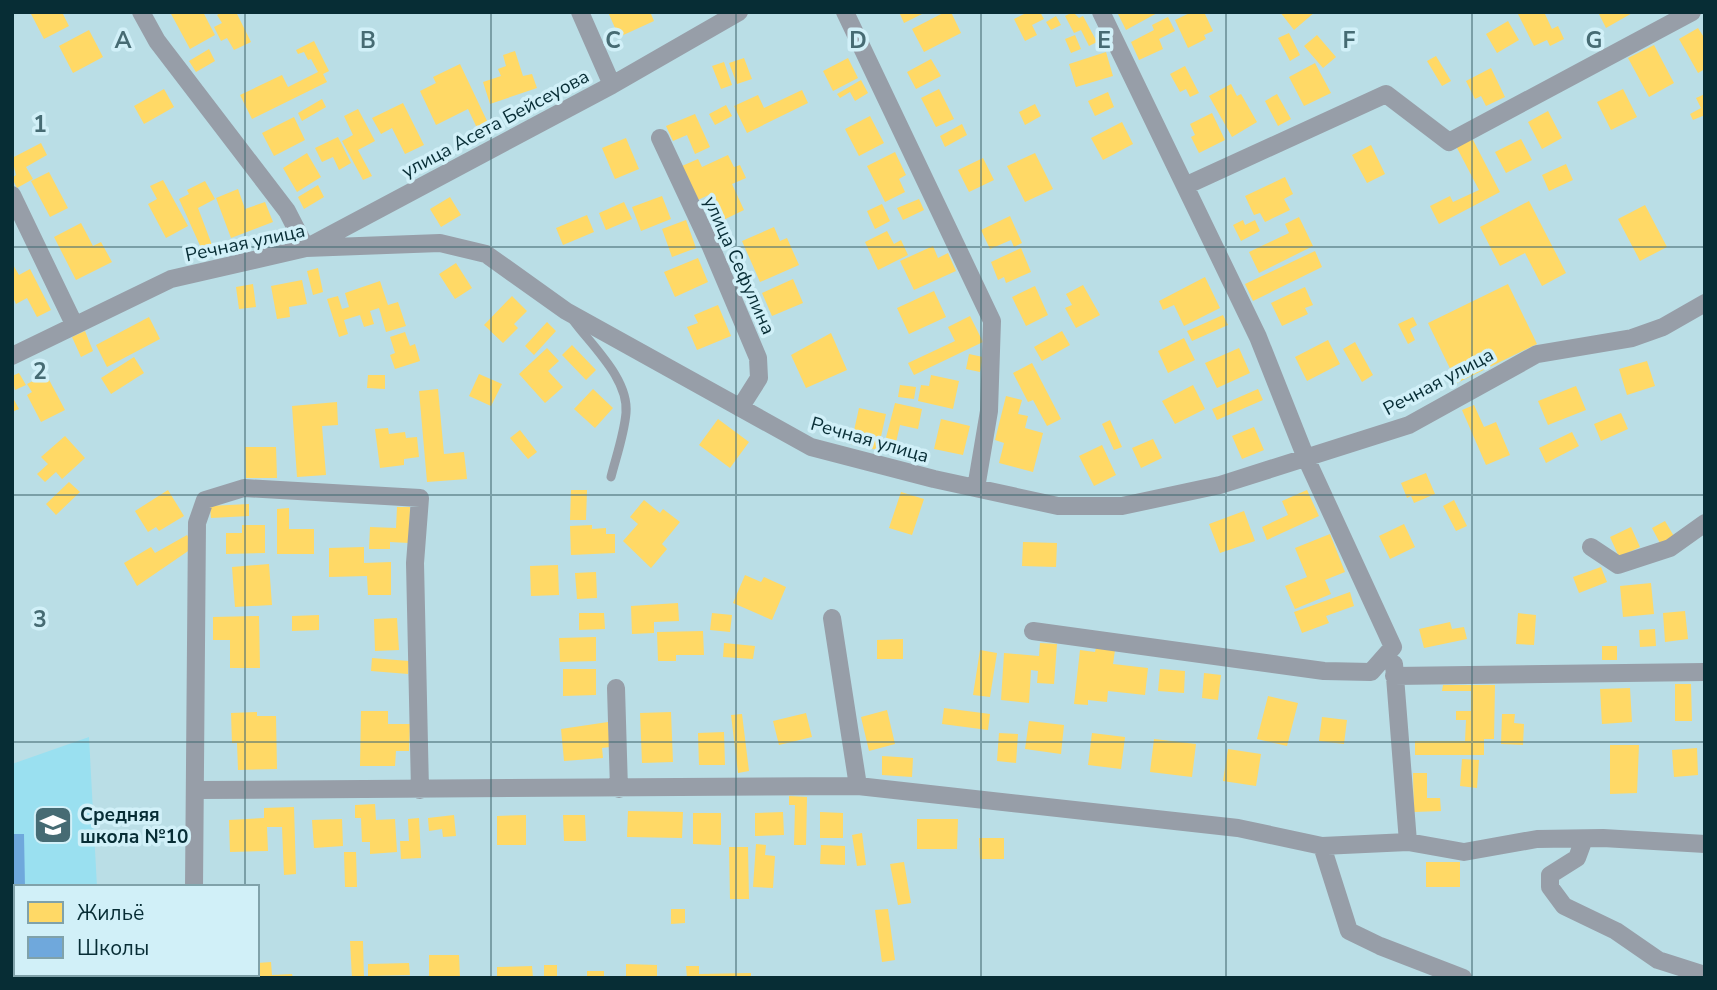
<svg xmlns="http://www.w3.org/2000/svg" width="1717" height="990" font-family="'Nunito Sans',sans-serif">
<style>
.built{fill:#9ae0f0}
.homes{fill:#ffd966}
.schools{fill:#6fa8dc}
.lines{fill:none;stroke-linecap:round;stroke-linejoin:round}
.lane{stroke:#979ea8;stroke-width:9}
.street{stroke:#979ea8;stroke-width:18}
.grid{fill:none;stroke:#466b73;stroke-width:2;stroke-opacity:0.55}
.labels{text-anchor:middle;stroke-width:7;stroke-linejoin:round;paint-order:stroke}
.street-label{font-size:19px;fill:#072d35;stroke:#d1f0f8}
.poi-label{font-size:19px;font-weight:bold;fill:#072d35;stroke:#d1f0f8;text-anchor:start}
.grid-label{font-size:23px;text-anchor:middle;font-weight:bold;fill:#466b73;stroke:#d1f0f8;stroke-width:7;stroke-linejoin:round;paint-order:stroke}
</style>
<rect width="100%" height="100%" fill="#badee6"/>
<path class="built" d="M 89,737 L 97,887 L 16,887 L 16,974 L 102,974 L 102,978 L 12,978 L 12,764 Z"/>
<path class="homes" d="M 30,12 L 62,12 L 69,26 L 44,39 Z
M 170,12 L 203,12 L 215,35 L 190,49 Z
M 222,12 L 236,12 L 251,42 L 234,50 L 227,38 L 221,41 L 214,27 L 222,23 L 217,15 Z
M 608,12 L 656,12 L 651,14 L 654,21 L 619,37 Z
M 899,12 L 926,12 L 904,23 Z
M 945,12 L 951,12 L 961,33 L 924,52 L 912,29 Z
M 1028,12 L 1040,12 L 1044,19 L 1032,25 L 1037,35 L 1025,41 L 1014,19 Z
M 1073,12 L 1079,18 L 1083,16 L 1097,42 L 1089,46 L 1081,30 L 1074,33 L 1065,16 Z
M 1117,12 L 1159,12 L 1126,30 Z
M 1192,12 L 1204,12 L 1213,31 L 1204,35 L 1206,39 L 1188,48 L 1175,20 Z
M 1280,12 L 1315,12 L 1294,30 Z
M 1517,12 L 1544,12 L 1552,29 L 1558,26 L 1564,39 L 1550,46 L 1547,40 L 1534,46 Z
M 1598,12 L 1634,12 L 1606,28 Z
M 1056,16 L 1061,25 L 1051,30 L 1046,22 Z
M 1168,17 L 1175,31 L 1159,39 L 1163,49 L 1139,60 L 1131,42 L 1154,30 L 1152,25 Z
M 1508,21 L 1519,40 L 1497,53 L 1486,34 Z
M 1698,28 L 1705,39 L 1705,69 L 1698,73 L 1679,39 Z
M 89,30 L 103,57 L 73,73 L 59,46 Z
M 1289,33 L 1300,55 L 1290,61 L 1278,38 Z
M 1075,35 L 1081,49 L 1071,53 L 1065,39 Z
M 1317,35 L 1336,57 L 1323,68 L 1304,46 Z
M 314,41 L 329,71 L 323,74 L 327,82 L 252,119 L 240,95 L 282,75 L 288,87 L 318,72 L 311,59 L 308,60 L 304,52 L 298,54 L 296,50 Z
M 1654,45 L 1674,83 L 1649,97 L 1628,58 Z
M 209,49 L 215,61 L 196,72 L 189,61 Z
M 515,51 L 523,76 L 532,74 L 537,88 L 490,104 L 483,82 L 501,76 L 498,69 L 506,66 L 503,55 Z
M 1106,52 L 1113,76 L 1076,87 L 1069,64 Z
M 1436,56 L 1451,81 L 1442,86 L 1427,61 Z
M 744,58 L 752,79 L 737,84 L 729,63 Z
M 848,58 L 858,78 L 833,91 L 823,71 Z
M 931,59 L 941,76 L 916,89 L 907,72 Z
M 724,62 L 732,85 L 721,89 L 712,66 Z
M 1315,63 L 1331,93 L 1304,106 L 1289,77 Z
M 460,64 L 488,123 L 477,128 L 468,109 L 436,125 L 420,91 L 436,83 L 433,77 Z
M 1185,66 L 1199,93 L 1190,97 L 1186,89 L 1180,92 L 1170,74 Z
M 1491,68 L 1505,97 L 1486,106 L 1481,96 L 1475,99 L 1466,81 Z
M 861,80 L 868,93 L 855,101 L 850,92 L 840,98 L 837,94 Z
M 1231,84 L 1237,96 L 1241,94 L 1257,122 L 1232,137 L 1209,96 Z
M 164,89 L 174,107 L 144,124 L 134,106 Z
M 939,89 L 954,119 L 936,127 L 921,98 Z
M 1623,89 L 1637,117 L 1611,130 L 1597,102 Z
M 802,90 L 808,103 L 747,133 L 734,106 L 758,95 L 764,108 Z
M 1108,92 L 1114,107 L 1095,116 L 1088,101 Z
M 1277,94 L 1291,119 L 1278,126 L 1265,101 Z
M 1705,94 L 1705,115 L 1693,120 L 1690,114 L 1701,108 L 1696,98 Z
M 322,99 L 326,107 L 302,121 L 298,113 Z
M 403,103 L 424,145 L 405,154 L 392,128 L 381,134 L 372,118 Z
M 1035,104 L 1041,116 L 1025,125 L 1019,112 Z
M 726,105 L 732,116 L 715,125 L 709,114 Z
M 358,109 L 375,141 L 358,150 L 372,176 L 363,180 L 342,141 L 353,135 L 344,116 Z
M 1548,111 L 1562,138 L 1542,149 L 1528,122 Z
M 1212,113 L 1225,140 L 1199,153 L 1191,137 L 1195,135 L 1190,124 Z
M 695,114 L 710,147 L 695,154 L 687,135 L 673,141 L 666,126 Z
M 870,116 L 884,143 L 859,156 L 845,129 Z
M 294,117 L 305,140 L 274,156 L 262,133 Z
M 1122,122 L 1133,144 L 1103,160 L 1091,138 Z
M 962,124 L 967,135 L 945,147 L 940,136 Z
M 338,137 L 351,163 L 339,170 L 333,157 L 322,162 L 315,148 Z
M 626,138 L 639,169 L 615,179 L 602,148 Z
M 1472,138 L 1500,192 L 1439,224 L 1430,206 L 1450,196 L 1453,202 L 1479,190 L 1456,146 Z
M 1521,139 L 1532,160 L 1506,173 L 1495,152 Z
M 41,143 L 47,155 L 26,167 L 33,179 L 17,188 L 12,178 L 16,175 L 12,158 Z
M 1371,145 L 1385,174 L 1367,183 L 1352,155 Z
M 895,152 L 906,175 L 899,179 L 905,192 L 885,202 L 867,166 Z
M 307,153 L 321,177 L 297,192 L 283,168 Z
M 1035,153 L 1053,189 L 1025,202 L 1007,166 Z
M 728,155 L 734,167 L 740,165 L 746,178 L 732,184 L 744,210 L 713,225 L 707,212 L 719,207 L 713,193 L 698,200 L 682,166 L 698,159 L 702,167 Z
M 983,158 L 994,180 L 969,192 L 958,170 Z
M 1566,164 L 1573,180 L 1549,191 L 1542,175 Z
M 49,172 L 68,208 L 50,217 L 31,181 Z
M 1285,177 L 1293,194 L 1284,199 L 1290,210 L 1265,222 L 1260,213 L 1254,215 L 1245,196 Z
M 163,180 L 188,226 L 166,238 L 148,204 L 157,199 L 150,186 Z
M 205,181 L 215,199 L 198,208 L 212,245 L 202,250 L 179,199 L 189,194 L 187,190 Z
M 318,185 L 324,197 L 304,209 L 298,197 Z
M 238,189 L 245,209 L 265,202 L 273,222 L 231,238 L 216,198 Z
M 662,196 L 671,219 L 641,231 L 632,207 Z
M 450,197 L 461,215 L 441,227 L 430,209 Z
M 919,199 L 924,210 L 903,220 L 897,208 Z
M 1529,201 L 1566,273 L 1542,286 L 1525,253 L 1500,266 L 1480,227 Z
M 624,202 L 632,219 L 606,230 L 599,213 Z
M 882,204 L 890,221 L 875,229 L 867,211 Z
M 1645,205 L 1667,247 L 1640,261 L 1618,219 Z
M 587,215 L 594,232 L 563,245 L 556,228 Z
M 1010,216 L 1022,243 L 1014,247 L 1011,240 L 990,249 L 981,230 Z
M 1299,217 L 1313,246 L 1259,273 L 1249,252 L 1289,233 L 1285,224 Z
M 686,220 L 696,248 L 672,257 L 662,229 Z
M 1243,220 L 1245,225 L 1255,220 L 1260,231 L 1241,241 L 1233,225 Z
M 81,223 L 93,246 L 101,242 L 112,262 L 76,280 L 54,237 Z
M 774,227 L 780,241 L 787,238 L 799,265 L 760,282 L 742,241 Z
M 887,231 L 894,244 L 901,240 L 908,255 L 878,270 L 865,242 Z
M 933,246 L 938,258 L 948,253 L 956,271 L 914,290 L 900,261 Z
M 1021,248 L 1031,272 L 1006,283 L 1004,277 L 998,280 L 991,262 Z
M 1315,251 L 1322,267 L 1253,301 L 1245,284 Z
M 698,258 L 708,282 L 675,297 L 664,272 Z
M 12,263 L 19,275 L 30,269 L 51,310 L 37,317 L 27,298 L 16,304 L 12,295 Z
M 456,263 L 472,288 L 455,299 L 439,274 Z
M 318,268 L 323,292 L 313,295 L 307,271 Z
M 1205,277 L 1220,308 L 1184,326 L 1174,305 L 1163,310 L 1159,301 Z
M 793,279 L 803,303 L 772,316 L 762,293 Z
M 302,280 L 307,304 L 289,307 L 290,317 L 277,319 L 271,286 Z
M 380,281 L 388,305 L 398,302 L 406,326 L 386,332 L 379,308 L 370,311 L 374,324 L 364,327 L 360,315 L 344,320 L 348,334 L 339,337 L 327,299 L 338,296 L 342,309 L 349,307 L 345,293 Z
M 253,284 L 256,307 L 239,309 L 236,287 Z
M 1508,284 L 1537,344 L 1457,383 L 1428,323 Z
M 1083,285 L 1100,315 L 1076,328 L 1065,308 L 1072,305 L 1066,294 Z
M 1035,286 L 1048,315 L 1026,326 L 1012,297 Z
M 1305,287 L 1313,305 L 1305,308 L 1308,314 L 1282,326 L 1271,303 Z
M 934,291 L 946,317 L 909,334 L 897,308 Z
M 512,296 L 527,311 L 514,324 L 518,328 L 503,343 L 484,325 Z
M 718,305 L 731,336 L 697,350 L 687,327 L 698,323 L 694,315 Z
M 1223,315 L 1228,325 L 1192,341 L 1187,331 Z
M 970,316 L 983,342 L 914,375 L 908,363 L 955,341 L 948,327 Z
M 149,317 L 160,339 L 107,367 L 96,345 Z
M 1413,317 L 1417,325 L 1410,329 L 1415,340 L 1408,344 L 1398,324 Z
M 547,322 L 556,331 L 534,355 L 525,346 Z
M 85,331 L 93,351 L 81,357 L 72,337 Z
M 1062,331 L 1070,345 L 1042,361 L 1034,347 Z
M 405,332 L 410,346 L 415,344 L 420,361 L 395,369 L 390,355 L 395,353 L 390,337 Z
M 831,333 L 847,370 L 806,388 L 791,355 Z
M 1184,338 L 1195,360 L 1168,373 L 1158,351 Z
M 1328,340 L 1340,364 L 1307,381 L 1295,357 Z
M 1355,342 L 1373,375 L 1362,382 L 1343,349 Z
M 572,345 L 596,370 L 586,380 L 562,355 Z
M 547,348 L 559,361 L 548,371 L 563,387 L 545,403 L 519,374 Z
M 1239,348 L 1250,373 L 1217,388 L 1205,363 Z
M 969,354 L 983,357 L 980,372 L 966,369 Z
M 134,357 L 144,373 L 111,394 L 101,378 Z
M 1647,361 L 1655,386 L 1627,395 L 1619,369 Z
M 1032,363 L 1061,419 L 1047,426 L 1033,400 L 1028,402 L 1013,373 Z
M 19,373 L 26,385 L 15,390 L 12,376 Z
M 46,374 L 65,410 L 41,422 L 27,395 L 32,392 L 27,384 Z
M 479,374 L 502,384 L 491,406 L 469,396 Z
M 368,375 L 385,375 L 385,389 L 367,388 Z
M 931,375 L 959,381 L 953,409 L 918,401 L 921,385 L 929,386 Z
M 900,385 L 916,387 L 914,399 L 898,397 Z
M 1193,385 L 1205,409 L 1175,424 L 1162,401 Z
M 1576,386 L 1586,410 L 1548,425 L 1538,401 Z
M 438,389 L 444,454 L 464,452 L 467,479 L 427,482 L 419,391 Z
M 593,389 L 613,408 L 595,428 L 574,409 Z
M 1258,389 L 1263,400 L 1217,420 L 1212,409 Z
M 12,396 L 19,409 L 12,412 Z
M 1006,396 L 1022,400 L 1018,414 L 1028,416 L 1025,428 L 1043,433 L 1033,472 L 999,463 L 1004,443 L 995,440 Z
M 337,402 L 338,425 L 322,426 L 326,475 L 297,477 L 292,406 Z
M 895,403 L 922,409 L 918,429 L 900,425 L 894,451 L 883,449 Z
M 1474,405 L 1484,427 L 1496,422 L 1510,455 L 1486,465 L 1462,410 Z
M 859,408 L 886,414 L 878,450 L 851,444 Z
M 1621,413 L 1628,429 L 1601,441 L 1594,424 Z
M 718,419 L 749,442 L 730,468 L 699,445 Z
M 941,419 L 970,426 L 963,455 L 934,449 Z
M 1110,420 L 1122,447 L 1114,450 L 1102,424 Z
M 1254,427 L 1264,450 L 1242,459 L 1232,436 Z
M 388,428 L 389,434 L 405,432 L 406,438 L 417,437 L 419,457 L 404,459 L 404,465 L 380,468 L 375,429 Z
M 520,430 L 537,452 L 528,459 L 510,438 Z
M 1572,432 L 1579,446 L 1546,463 L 1539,448 Z
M 65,436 L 85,458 L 62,479 L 56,472 L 45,482 L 37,474 L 48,464 L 41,457 Z
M 1153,439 L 1162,458 L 1141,468 L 1132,448 Z
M 1102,445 L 1116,475 L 1094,486 L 1079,456 Z
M 245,447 L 276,447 L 277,478 L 246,478 Z
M 1426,473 L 1435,494 L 1414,503 L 1411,496 L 1407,498 L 1401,483 Z
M 69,482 L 80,492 L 56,515 L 46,504 Z
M 168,490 L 184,516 L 159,531 L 156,527 L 148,532 L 135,511 Z
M 571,490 L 587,490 L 586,520 L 570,520 Z
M 1307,490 L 1319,516 L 1267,540 L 1262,527 L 1288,515 L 1282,501 Z
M 901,492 L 924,499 L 912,535 L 889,528 Z
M 644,500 L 660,513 L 663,509 L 680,522 L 662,544 L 667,549 L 651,568 L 623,541 L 638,524 L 630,517 Z
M 1454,500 L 1467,526 L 1456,531 L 1443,506 Z
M 249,504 L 249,516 L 211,518 L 210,506 Z
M 397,507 L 410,507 L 409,543 L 390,542 L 390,549 L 369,549 L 370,527 L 396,528 Z
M 289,508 L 289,529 L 314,529 L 314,554 L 277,554 L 277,509 Z
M 1244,511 L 1255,541 L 1220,553 L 1209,524 Z
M 1665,521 L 1675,538 L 1661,545 L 1652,528 Z
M 1404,524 L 1415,547 L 1390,559 L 1379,536 Z
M 242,525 L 265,525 L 265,553 L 226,554 L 226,533 L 242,533 Z
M 592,525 L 592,529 L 606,528 L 606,534 L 615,534 L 615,553 L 571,555 L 570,526 Z
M 1631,527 L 1640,547 L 1619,557 L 1610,537 Z
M 1330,534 L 1345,572 L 1325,580 L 1331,594 L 1295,609 L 1285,586 L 1307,577 L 1295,548 Z
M 187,535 L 194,547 L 137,586 L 124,563 L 151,547 L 155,553 Z
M 1023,542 L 1057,543 L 1056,567 L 1022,566 Z
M 364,547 L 364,563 L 391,562 L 391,595 L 368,595 L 367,576 L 329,577 L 329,548 Z
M 269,564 L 272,605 L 235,607 L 232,567 Z
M 558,565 L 559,595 L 531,596 L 530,566 Z
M 1601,567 L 1607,582 L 1579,593 L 1573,577 Z
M 596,572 L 597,598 L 577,599 L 575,573 Z
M 745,575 L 761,582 L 764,577 L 786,587 L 772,620 L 733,603 Z
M 1651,583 L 1654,614 L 1623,617 L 1620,586 Z
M 1350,592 L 1354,606 L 1326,616 L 1329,623 L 1302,633 L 1294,612 Z
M 678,603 L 679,621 L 654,622 L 654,633 L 632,634 L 631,606 Z
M 1685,611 L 1688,639 L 1665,642 L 1663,613 Z
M 579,613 L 604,613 L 605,629 L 579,630 Z
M 712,613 L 732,615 L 730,632 L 710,630 Z
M 1518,613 L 1536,615 L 1534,645 L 1516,644 Z
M 319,615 L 319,630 L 292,631 L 292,616 Z
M 259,616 L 260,668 L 230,668 L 230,640 L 213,640 L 213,617 Z
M 397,618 L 399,650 L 375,651 L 374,619 Z
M 1450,622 L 1452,629 L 1464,627 L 1467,639 L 1424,648 L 1419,629 Z
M 1655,629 L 1656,646 L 1640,647 L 1639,630 Z
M 703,631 L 704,655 L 676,655 L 676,661 L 658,661 L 657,632 Z
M 596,637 L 596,661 L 560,662 L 559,638 Z
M 903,639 L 903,659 L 877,659 L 877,640 Z
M 724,643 L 755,646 L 753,659 L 723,657 Z
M 1040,643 L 1057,644 L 1054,684 L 1037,683 L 1038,671 L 1031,670 L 1029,703 L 1001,700 L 1004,653 L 1039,656 Z
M 1602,646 L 1617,646 L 1617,660 L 1602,660 Z
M 1096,648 L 1115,650 L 1113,664 L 1148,668 L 1145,695 L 1108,691 L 1107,702 L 1088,700 L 1088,705 L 1074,704 L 1080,650 L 1095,652 Z
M 980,650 L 997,653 L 990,697 L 973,695 Z
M 372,658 L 409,661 L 408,674 L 371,671 Z
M 563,669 L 596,669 L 596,695 L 563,696 Z
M 1160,669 L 1185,671 L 1184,693 L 1158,691 Z
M 1204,673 L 1221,675 L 1218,700 L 1202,698 Z
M 1675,684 L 1691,684 L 1692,721 L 1675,721 Z
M 1443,685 L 1495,685 L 1494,739 L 1484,739 L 1484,755 L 1415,755 L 1415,741 L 1465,741 L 1466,720 L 1456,720 L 1456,711 L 1471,711 L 1471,691 L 1442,691 Z
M 1630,688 L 1632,722 L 1602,724 L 1600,689 Z
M 1268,696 L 1298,703 L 1287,746 L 1257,739 Z
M 944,708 L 990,714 L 988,730 L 942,724 Z
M 887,710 L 895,744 L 869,751 L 861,717 Z
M 361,711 L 388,711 L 388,724 L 410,724 L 409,751 L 396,751 L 395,766 L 360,766 Z
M 257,712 L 257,716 L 276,716 L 277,769 L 238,770 L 237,743 L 232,743 L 231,713 Z
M 671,712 L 673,762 L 642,763 L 640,713 Z
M 806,713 L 812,737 L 779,745 L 773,721 Z
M 742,714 L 749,771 L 738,773 L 731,715 Z
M 1502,714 L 1515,714 L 1514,723 L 1524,724 L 1523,745 L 1501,744 Z
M 1322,717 L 1347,720 L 1344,744 L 1319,741 Z
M 1029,721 L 1064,725 L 1061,754 L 1025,749 Z
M 608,722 L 610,747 L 602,748 L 603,758 L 564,761 L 561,729 Z
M 724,732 L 725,765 L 699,765 L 698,733 Z
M 999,733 L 1018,734 L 1016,763 L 997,761 Z
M 1092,733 L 1125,737 L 1121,769 L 1088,765 Z
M 1154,739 L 1196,744 L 1192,777 L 1150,772 Z
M 1610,745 L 1639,745 L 1637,793 L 1610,794 Z
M 1697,748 L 1698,775 L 1674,777 L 1672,750 Z
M 1228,749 L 1261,754 L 1256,786 L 1223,781 Z
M 882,756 L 913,758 L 912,777 L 882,775 Z
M 1462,759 L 1479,760 L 1477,788 L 1460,786 Z
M 1413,773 L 1427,773 L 1427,798 L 1440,798 L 1441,811 L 1414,812 Z
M 789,796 L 807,797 L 806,845 L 794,845 L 795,805 L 789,805 Z
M 375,804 L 376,820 L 395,819 L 397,852 L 370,854 L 370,842 L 362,842 L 361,818 L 355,818 L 355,805 Z
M 294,807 L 296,874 L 284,875 L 282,827 L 267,827 L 268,851 L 230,852 L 229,820 L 264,818 L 264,808 Z
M 628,811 L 683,812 L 682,838 L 627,837 Z
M 783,812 L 784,835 L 755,836 L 755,813 Z
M 820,812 L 843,813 L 843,838 L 820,838 Z
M 693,813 L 721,813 L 721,845 L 693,844 Z
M 454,815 L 456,836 L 443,837 L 442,829 L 429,831 L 428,818 Z
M 526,815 L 526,845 L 497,845 L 497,816 Z
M 563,815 L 585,815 L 586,841 L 564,841 Z
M 419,818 L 421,858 L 401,859 L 400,841 L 409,841 L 408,819 Z
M 342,819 L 343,846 L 314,848 L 312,820 Z
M 917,819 L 958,819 L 957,849 L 917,849 Z
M 862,833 L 866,865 L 857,866 L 852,835 Z
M 979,838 L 1004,838 L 1004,859 L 980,859 Z
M 756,844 L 766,845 L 765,855 L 775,856 L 773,888 L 753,887 Z
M 821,845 L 845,846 L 845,865 L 820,864 Z
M 729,847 L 748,847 L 749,899 L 730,899 Z
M 344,852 L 356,852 L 357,887 L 345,887 Z
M 904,862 L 911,903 L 898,905 L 890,864 Z
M 1426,862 L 1460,862 L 1460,887 L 1426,887 Z
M 671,909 L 685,909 L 685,923 L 671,924 Z
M 888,909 L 895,960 L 882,962 L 875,910 Z
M 350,941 L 363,941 L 364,978 L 352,978 Z
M 429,955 L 459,955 L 460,978 L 429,978 Z
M 271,962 L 272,975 L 292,974 L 293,978 L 252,978 L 252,974 L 257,974 L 257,963 Z
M 409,963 L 410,975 L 368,976 L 368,964 Z
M 626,964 L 657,965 L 657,978 L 626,978 Z
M 544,965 L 557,965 L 557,978 L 544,978 Z
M 532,966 L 533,978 L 497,978 L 497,967 Z
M 686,966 L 699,966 L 699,974 L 751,973 L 751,978 L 687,978 Z
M 587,971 L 604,971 L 604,978 L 587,978 Z"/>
<path class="schools" d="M 12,834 L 24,834 L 25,887 L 16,887 L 16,974 L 27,974 L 27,978 L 12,978 Z"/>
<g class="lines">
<path class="lane" d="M 573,320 C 592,346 629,379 626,413 C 624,435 616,457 611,477"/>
<path class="street" d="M 141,12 L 157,41 L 287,211 L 306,248 L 612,85 L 739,12
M 580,12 L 612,85
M 845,12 L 992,321 L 989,411 L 976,488
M 660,138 L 711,247 L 758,358 L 759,378 L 740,408
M 1185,186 L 1386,94 L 1449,142 L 1692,12
M 12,195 L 74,324
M 12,356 L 171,279 L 306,248 L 440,243 L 486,254 L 566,311 L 811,447 L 934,479 L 1058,506 L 1122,506 L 1220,485 L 1409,425 L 1537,354 L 1632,338 L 1663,327 L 1705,303
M 1591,547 L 1618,565 L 1670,548 L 1705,523
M 832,618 L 858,786
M 1033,631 L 1324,671 L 1371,672 L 1393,647 L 1306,458 L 1258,337 L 1101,12
M 1394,664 L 1408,842
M 1394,676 L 1705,672
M 616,688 L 619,789
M 195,790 L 858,786 L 1238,828 L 1322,846 L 1408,842 L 1464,852 L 1537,839 L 1603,838 L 1705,844
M 1584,839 L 1577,858 L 1550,875 L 1550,887 L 1564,906 L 1616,931 L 1658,960 L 1705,975
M 1322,846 L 1349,931 L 1380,946 L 1463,978
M 194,887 L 197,523 L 205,500 L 244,488 L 420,498 L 415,563 L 420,790
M 193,978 L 193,974"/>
</g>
<path class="grid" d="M 245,12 L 245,887M 491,12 L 491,978M 736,12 L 736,978M 981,12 L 981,978M 1226,12 L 1226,978M 1472,12 L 1472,978M 12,247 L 1705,247M 12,495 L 1705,495M 12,742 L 1705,742M 245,974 L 245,978"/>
<defs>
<g id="school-square" transform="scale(2.0125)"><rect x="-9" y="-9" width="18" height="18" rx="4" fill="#466b73" stroke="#d1f0f8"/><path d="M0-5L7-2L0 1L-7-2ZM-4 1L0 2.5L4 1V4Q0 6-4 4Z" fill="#fff"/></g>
</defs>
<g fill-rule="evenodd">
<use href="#school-square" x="53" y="825"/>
</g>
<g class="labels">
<g class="street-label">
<text transform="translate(495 123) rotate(-28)" y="7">улица Асета Бейсеуова</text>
<text transform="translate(245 242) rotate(-12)" y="7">Речная улица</text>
<text transform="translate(740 265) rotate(66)" y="7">улица Сефулина</text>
<text transform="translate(1438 381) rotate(-28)" y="7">Речная улица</text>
<text transform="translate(870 439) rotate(16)" y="7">Речная улица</text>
</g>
<g class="poi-label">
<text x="80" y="821">Средняя<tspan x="80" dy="22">школа №10</tspan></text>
</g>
</g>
<g class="grid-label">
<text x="123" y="48">A</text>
<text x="368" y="48">B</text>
<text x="613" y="48">C</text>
<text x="858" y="48">D</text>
<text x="1104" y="48">E</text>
<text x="1349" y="48">F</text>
<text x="1594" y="48">G</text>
<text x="40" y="132">1</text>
<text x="40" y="379">2</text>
<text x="40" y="627">3</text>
</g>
<rect width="1717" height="990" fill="none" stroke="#072d35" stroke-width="28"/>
<rect x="14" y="885" width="245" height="91" fill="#d1f0f8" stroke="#80a2aa" stroke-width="2"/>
<rect x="28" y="902" width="35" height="21" fill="#ffd966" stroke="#80a2aa" stroke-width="2"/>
<text x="77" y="920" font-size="21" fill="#072d35">Жильё</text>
<rect x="28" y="937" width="35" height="21" fill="#6fa8dc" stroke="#80a2aa" stroke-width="2"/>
<text x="77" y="955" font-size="21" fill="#072d35">Школы</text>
</svg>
